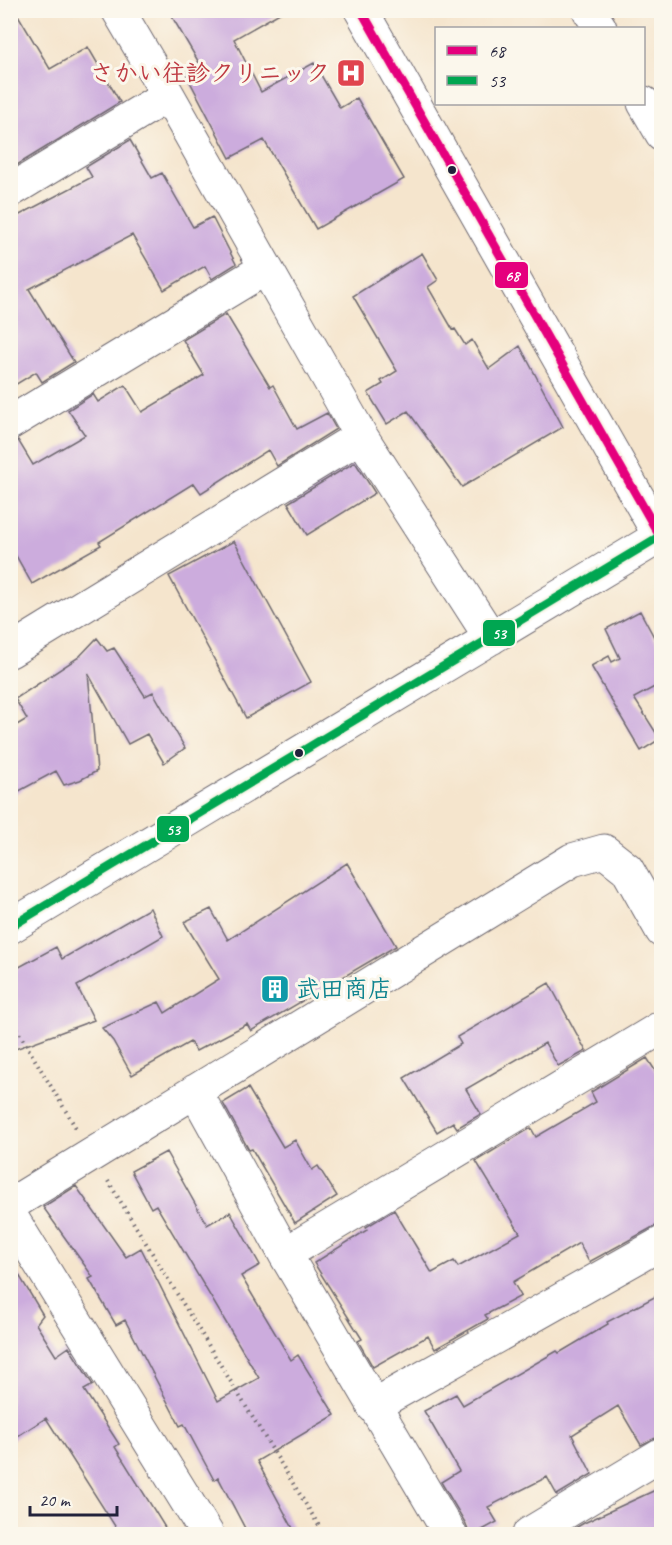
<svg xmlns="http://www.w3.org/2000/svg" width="672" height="1545" font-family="Caveat,'Klee One',sans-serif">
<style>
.building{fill:#ccacdd}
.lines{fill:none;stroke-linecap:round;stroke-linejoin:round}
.minor-casing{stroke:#6c666e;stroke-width:35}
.path{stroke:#6c666e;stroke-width:4;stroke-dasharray:1.5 4.5;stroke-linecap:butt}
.minor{stroke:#fff;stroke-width:33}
.bus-1-casing{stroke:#fbf7ec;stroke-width:14}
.bus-2-casing{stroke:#fbf7ec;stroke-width:14}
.bus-1{stroke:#e5007d;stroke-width:9}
.bus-2{stroke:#00a651;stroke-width:9}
.bus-dot{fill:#22223b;stroke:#fbf7ec;stroke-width:2}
.labels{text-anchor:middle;stroke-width:6;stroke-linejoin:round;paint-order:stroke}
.health-label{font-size:24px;font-weight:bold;fill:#be3a42;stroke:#fbf7ec;text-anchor:end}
.culture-label{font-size:24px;font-weight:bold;fill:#0d838f;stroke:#fbf7ec;text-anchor:start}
.line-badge{stroke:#fbf7ec;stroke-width:2}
.badge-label{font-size:16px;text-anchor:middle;font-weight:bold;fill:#fff}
</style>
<rect width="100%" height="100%" fill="#fbf7ec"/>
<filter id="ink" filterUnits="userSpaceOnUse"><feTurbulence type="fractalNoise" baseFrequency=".0167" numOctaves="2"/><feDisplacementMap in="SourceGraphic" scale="12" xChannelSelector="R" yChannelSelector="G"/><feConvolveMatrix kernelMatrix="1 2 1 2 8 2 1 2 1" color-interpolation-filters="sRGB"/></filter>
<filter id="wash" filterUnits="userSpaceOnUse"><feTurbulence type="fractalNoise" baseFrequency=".008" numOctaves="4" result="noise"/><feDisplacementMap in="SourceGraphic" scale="24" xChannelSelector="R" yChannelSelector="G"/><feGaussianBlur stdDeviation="1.35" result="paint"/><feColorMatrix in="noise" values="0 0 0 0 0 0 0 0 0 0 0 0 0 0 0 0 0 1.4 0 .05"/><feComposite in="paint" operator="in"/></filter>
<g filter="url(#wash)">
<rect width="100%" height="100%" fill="#f5e5cd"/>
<g id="blocks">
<path class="building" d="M 10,10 L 15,10 L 50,69 L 88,47 L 120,102 L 17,165 L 10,155 Z
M 168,10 L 285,10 L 234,39 L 261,92 L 314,63 L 340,108 L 357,98 L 404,179 L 316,229 L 264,140 L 230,158 L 186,74 L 201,66 Z
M 130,140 L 152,178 L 162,173 L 193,227 L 212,217 L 236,264 L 212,279 L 205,266 L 164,290 L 132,235 L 29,289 L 74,362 L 42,382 L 36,372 L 10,388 L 10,220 L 92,177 L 86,167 Z
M 422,253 L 438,280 L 428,287 L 453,330 L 455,329 L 465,345 L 472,340 L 489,369 L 520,346 L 563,427 L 462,487 L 408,411 L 387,424 L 368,393 L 383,384 L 381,381 L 397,371 L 353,296 Z
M 226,314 L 270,387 L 273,385 L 297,429 L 327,413 L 336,429 L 277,466 L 268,450 L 201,493 L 194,483 L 99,542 L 101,545 L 32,584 L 10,545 L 10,442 L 18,440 L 33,465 L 85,435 L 68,410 L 93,394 L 98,402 L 125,385 L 142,412 L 204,375 L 183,340 Z
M 355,462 L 375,493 L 307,535 L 288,503 Z
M 234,541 L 311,682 L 246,718 L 169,576 Z
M 640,611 L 662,652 L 662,683 L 634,698 L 660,739 L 641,751 L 591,666 L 609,656 L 612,662 L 620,658 L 606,629 Z
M 97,638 L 107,651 L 114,648 L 145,696 L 153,692 L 185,748 L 164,763 L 147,734 L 128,744 L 88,673 L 97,771 L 80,780 L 64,785 L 56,771 L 10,796 L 10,729 L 27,719 L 15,699 L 79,657 Z
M 347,863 L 396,946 L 251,1031 L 247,1024 L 196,1051 L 190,1042 L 132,1075 L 113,1041 L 102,1028 L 159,1002 L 165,1013 L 219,979 L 184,922 L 211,909 L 228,940 Z
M 150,908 L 163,936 L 77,986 L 94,1020 L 10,1051 L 10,972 L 56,947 L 62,959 Z
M 549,983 L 586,1051 L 558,1066 L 545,1043 L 466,1089 L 481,1114 L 457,1128 L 453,1122 L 437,1132 L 404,1078 L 461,1044 L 457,1037 Z
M 647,1058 L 662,1081 L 662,1224 L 653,1227 L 589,1262 L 579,1243 L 513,1282 L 521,1296 L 485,1315 L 488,1319 L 435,1349 L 428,1336 L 373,1367 L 358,1341 L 362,1339 L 314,1263 L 367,1230 L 366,1227 L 394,1210 L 432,1273 L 454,1261 L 458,1267 L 520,1233 L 476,1161 L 531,1128 L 536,1137 L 596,1102 L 591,1092 Z
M 248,1088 L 283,1147 L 295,1140 L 312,1170 L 318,1166 L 337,1196 L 295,1223 L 252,1149 L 249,1150 L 223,1103 Z
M 166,1152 L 207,1225 L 230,1212 L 260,1265 L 241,1276 L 291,1360 L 298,1355 L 335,1415 L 257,1461 L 296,1534 L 248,1534 L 218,1477 L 214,1480 L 184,1424 L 180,1426 L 125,1320 L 116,1325 L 89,1279 L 93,1277 L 43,1207 L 76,1186 L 126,1257 L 141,1248 L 218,1401 L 259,1378 L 156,1205 L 151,1208 L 131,1171 Z
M 10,1260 L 43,1315 L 36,1324 L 56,1356 L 69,1347 L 93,1385 L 84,1390 L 119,1444 L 115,1447 L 169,1534 L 120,1534 L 46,1418 L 10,1441 Z
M 662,1293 L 662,1435 L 641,1445 L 618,1406 L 572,1435 L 592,1474 L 557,1495 L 547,1477 L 488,1507 L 497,1522 L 475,1534 L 469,1534 L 466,1524 L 441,1482 L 459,1471 L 424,1411 L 456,1394 L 463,1405 L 557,1351 L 559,1353 L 608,1324 L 607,1322 Z
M 662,1487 L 662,1534 L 565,1534 L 584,1523 Z"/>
</g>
</g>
<g filter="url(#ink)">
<use href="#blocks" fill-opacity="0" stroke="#6c666e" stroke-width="1.5"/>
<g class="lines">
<g class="minor-casing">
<path id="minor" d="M 118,10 L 168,95 L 361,436 L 491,638
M 361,10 L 662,540
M 589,10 L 600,28
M 644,103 L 662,134
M 10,191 L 168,95
M 10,423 L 266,268
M 10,651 L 361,436
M 10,927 L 662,535
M 195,1091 L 285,1254 L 450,1534
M 10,1205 L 572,860 L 604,851 L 627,869 L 662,931
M 10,1215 L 207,1534
M 285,1254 L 662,1027
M 373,1406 L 662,1243
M 529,1534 L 662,1454"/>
</g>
<path class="path" d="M 10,1018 L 76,1128
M 108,1181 L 324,1534"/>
<use href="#minor" class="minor"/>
<g class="bus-1-casing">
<path id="bus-1" d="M 361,10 L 662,540"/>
</g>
<g class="bus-2-casing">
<path id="bus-2" d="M 10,927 L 662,535"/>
</g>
<use href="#bus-1" class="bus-1"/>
<use href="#bus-2" class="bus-2"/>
</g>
</g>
<defs>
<g id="hospital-square" transform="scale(1.5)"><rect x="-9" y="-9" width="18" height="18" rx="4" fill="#e0444e" stroke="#fbf7ec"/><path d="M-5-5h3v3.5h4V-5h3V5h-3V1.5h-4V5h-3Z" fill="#fff"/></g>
<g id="building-square" transform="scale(1.5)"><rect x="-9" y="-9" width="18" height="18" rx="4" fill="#0f9aa8" stroke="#fbf7ec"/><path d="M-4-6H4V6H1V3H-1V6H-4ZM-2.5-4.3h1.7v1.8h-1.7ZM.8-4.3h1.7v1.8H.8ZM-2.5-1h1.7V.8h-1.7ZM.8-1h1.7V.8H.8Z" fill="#fff"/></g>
</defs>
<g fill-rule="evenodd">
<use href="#hospital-square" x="351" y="73"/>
<use href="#building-square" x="275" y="989"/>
</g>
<g class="bus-dot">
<circle cx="452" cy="170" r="5"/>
<circle cx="299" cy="753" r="5"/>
</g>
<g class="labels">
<g class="health-label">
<text x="330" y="81">さかい往診クリニック</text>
</g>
<g class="culture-label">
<text x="296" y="997">武田商店</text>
</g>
</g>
<g class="line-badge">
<rect x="494" y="261" width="35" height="28" rx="6" fill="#e5007d"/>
<rect x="482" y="619" width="34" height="28" rx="6" fill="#00a651"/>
<rect x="156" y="815" width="34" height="28" rx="6" fill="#00a651"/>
</g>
<g class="badge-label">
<text x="512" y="281">68</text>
<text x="499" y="639">53</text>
<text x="173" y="835">53</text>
</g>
<rect width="672" height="1545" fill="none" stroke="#fbf7ec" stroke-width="36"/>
<rect x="435" y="27" width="210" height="78" fill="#fbf7ec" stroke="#a4a2a5" stroke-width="1.5"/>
<rect x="447" y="46" width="30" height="9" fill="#e5007d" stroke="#a4a2a5" stroke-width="1.5"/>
<text x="489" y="57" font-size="18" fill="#22223b">68</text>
<rect x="447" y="76" width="30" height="9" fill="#00a651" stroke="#a4a2a5" stroke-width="1.5"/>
<text x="489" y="87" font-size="18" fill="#22223b">53</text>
<path d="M30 1506v9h87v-9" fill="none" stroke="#22223b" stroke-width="3"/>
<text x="39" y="1506" font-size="18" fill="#22223b" stroke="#fbf7ec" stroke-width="4.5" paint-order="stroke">20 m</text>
</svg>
